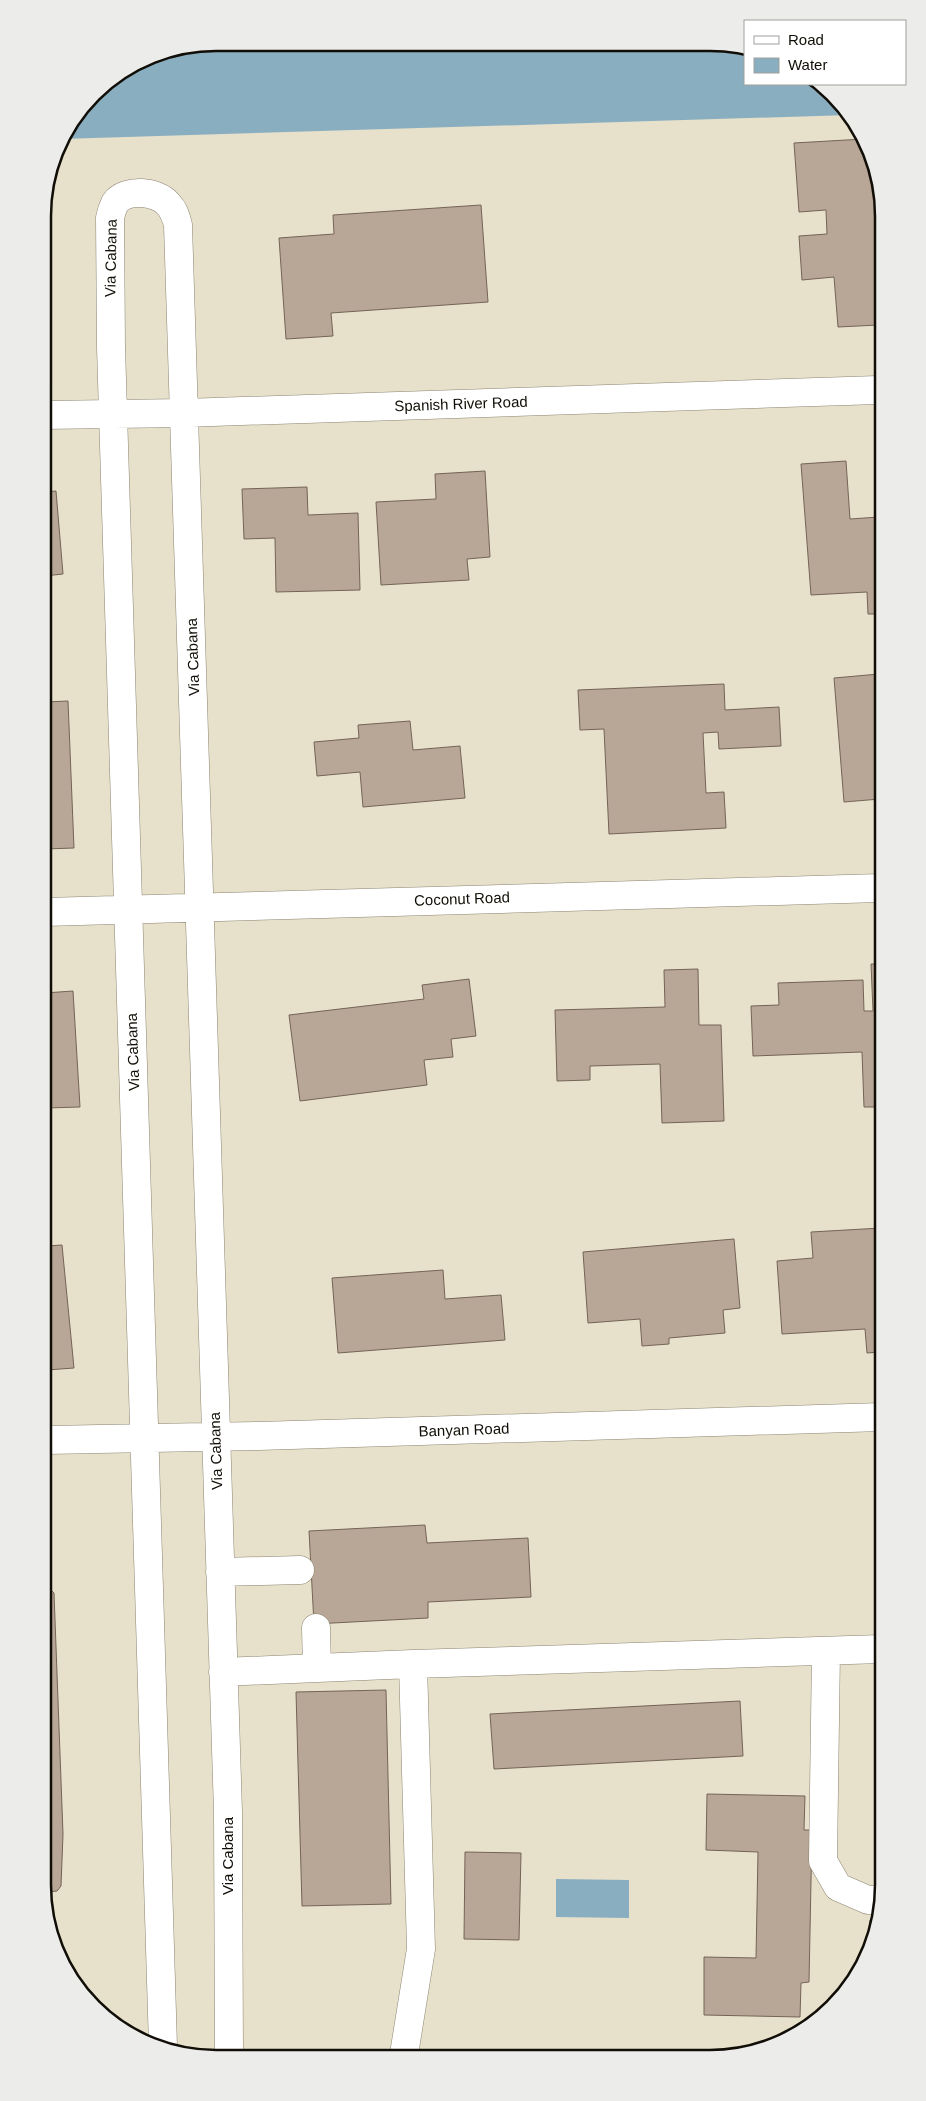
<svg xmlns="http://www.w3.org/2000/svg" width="926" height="2101" font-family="Helvetica,sans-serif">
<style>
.water{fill:#89aec0}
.building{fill:#b8a697;stroke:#746456}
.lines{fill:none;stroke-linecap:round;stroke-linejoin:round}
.minor-casing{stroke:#8b8471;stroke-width:29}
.minor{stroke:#fff;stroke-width:28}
.labels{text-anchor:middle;stroke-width:4;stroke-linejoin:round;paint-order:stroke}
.street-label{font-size:15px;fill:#110e07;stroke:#fff}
.rim{fill:none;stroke:#110e07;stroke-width:2.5}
</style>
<rect width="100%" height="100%" fill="#e7e0cb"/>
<path class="water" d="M 216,43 L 744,46 L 745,84 L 821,84 L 825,86 L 849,115 L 61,139 L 101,86 L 150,56 Z
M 556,1879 L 629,1880 L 629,1918 L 556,1917 Z"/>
<path class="building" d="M 864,139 L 878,171 L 878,325 L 838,327 L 834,277 L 802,280 L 799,236 L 827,234 L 826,210 L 799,212 L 794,143 Z
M 481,205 L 488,302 L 331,313 L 333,336 L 286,339 L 279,238 L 334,234 L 333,215 Z
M 846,461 L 850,519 L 879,517 L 879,614 L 868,614 L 867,592 L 811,595 L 801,464 Z
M 485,471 L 490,557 L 467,559 L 469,580 L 381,585 L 376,502 L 436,499 L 435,474 Z
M 307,487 L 308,515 L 358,513 L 360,590 L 276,592 L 275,538 L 244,539 L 242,489 Z
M 56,491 L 63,574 L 44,576 L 44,492 Z
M 879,674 L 880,799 L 844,802 L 834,678 Z
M 724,684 L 725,710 L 779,707 L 781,746 L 719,749 L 718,732 L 703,733 L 706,793 L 724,792 L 726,828 L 609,834 L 604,729 L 580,730 L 578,690 Z
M 68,701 L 74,848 L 45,849 L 45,702 Z
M 410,721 L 413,750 L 460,746 L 465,798 L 363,807 L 360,772 L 317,776 L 314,742 L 359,738 L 358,725 Z
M 871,964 L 880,964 L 881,1107 L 864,1107 L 862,1052 L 753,1056 L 751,1006 L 779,1005 L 778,983 L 863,980 L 864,1011 L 873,1011 Z
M 698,969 L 699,1025 L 721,1025 L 724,1121 L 662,1123 L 660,1064 L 590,1066 L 590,1080 L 557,1081 L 555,1010 L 665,1007 L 664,970 Z
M 469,979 L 476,1036 L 451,1039 L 453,1057 L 424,1060 L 427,1085 L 300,1101 L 289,1015 L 424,999 L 422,985 Z
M 73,991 L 80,1107 L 46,1108 L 45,993 Z
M 881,1228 L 881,1352 L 867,1353 L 865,1329 L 782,1334 L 777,1261 L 813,1258 L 811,1232 Z
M 734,1239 L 740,1308 L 723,1310 L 725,1333 L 669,1338 L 669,1344 L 642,1346 L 640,1319 L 588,1323 L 583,1252 Z
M 62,1245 L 74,1368 L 47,1370 L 46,1246 Z
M 443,1270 L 445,1299 L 501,1295 L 505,1340 L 338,1353 L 332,1278 Z
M 425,1525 L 427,1543 L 528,1538 L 531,1597 L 428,1602 L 428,1618 L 314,1624 L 309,1531 Z
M 47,1586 L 54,1593 L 63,1834 L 61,1886 L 57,1891 L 48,1892 Z
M 386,1690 L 391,1904 L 302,1906 L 296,1692 Z
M 740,1701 L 743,1756 L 494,1769 L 490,1714 Z
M 707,1794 L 805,1796 L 804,1830 L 812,1830 L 809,1982 L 801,1983 L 800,2017 L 704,2015 L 704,1957 L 756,1958 L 758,1852 L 706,1850 Z
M 465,1852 L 521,1853 L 519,1940 L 464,1939 Z
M 870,1920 L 878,1920 L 874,1941 L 869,1950 Z"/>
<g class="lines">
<g class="minor-casing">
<path id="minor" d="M 44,415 L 184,413 L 878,390
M 45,912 L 880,888
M 47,1440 L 259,1436 L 882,1417
M 220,1572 L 300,1570
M 826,1651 L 823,1861 L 838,1887 L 868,1900 L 882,1900
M 413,1664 L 882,1649
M 317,1668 L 413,1664 L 421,1949 L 404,2054
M 223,1672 L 317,1668 L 316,1628
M 163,2046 L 111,347 L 110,218 C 111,213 113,207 115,203 C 126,188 157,191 168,204 C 174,210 176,217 178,225 L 228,1812 L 229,2055"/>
</g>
<use href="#minor" class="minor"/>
</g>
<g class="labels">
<g class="street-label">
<text transform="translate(111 258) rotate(-89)" y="5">Via Cabana</text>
<text transform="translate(461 404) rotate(-2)" y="5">Spanish River Road</text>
<text transform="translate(193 657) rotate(-92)" y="5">Via Cabana</text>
<text transform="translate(462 899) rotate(-2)" y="5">Coconut Road</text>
<text transform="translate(133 1052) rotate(-92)" y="5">Via Cabana</text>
<text transform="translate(464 1430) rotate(-2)" y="5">Banyan Road</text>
<text transform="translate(216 1451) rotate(-92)" y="5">Via Cabana</text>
<text transform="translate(228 1856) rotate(-90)" y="5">Via Cabana</text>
</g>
</g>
<path d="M0 0H926V2101H0ZM216 51H710A165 165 0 0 1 875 216V1885A165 165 0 0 1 710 2050H216A165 165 0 0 1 51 1885V216A165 165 0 0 1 216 51Z" fill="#ececeb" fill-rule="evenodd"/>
<path class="rim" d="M216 51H710A165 165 0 0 1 875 216V1885A165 165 0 0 1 710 2050H216A165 165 0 0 1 51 1885V216A165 165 0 0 1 216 51Z"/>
<rect x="744" y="20" width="162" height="65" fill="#ffffff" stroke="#a09f9c"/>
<rect x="754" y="36" width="25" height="8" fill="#ffffff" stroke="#a09f9c"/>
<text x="788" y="45" font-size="15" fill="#110e07">Road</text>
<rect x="754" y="58" width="25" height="15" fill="#89aec0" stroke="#a09f9c"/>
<text x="788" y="70" font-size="15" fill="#110e07">Water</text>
</svg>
